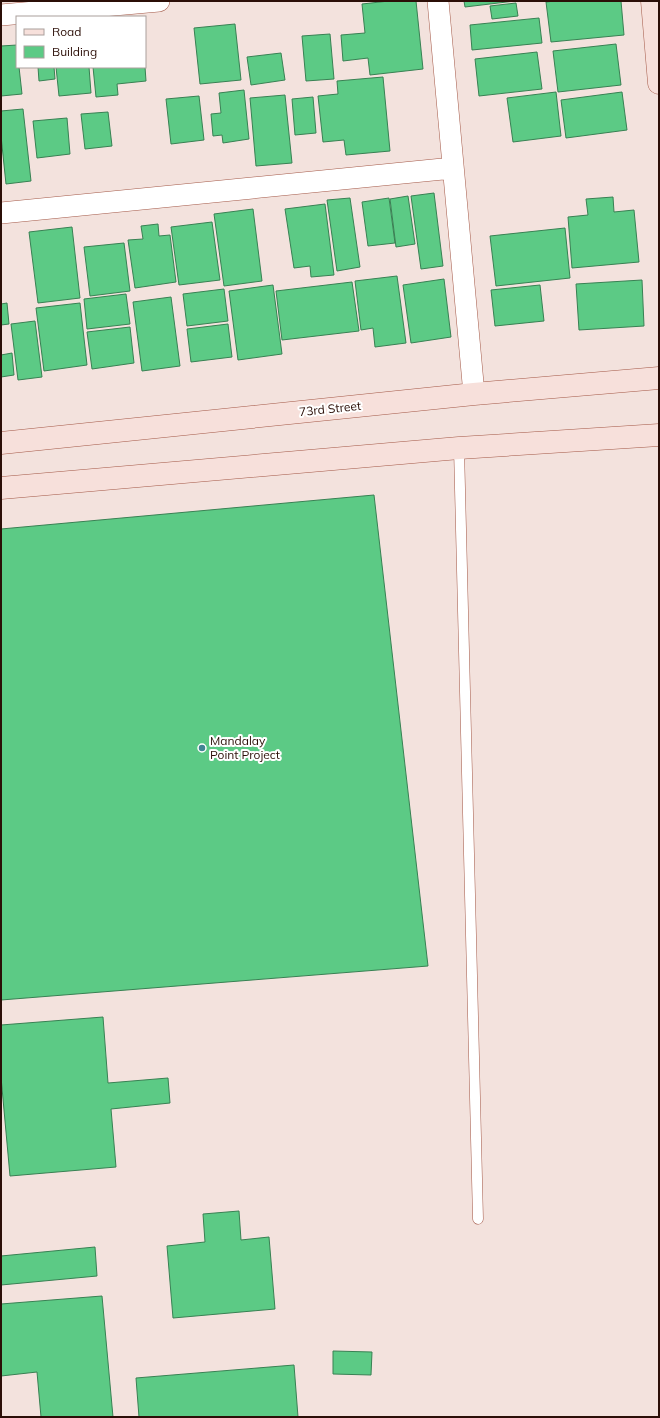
<svg xmlns="http://www.w3.org/2000/svg" width="660" height="1418" font-family="Mulish,sans-serif">
<style>
.building{fill:#5cca85;stroke:#388153}
.lines{fill:none;stroke-linecap:round;stroke-linejoin:round}
.lane-casing{stroke:#a45948;stroke-width:11}
.street-casing{stroke:#a45948;stroke-width:22}
.secondary-casing{stroke:#a45948;stroke-width:23}
.lane{stroke:#fff;stroke-width:10}
.street{stroke:#fff;stroke-width:21}
.secondary{stroke:#f7e0db;stroke-width:22}
.poi-dot{fill:#418594;stroke:#fff;stroke-width:1.5}
.labels{text-anchor:middle;stroke-width:4;stroke-linejoin:round;paint-order:stroke}
.street-label{font-size:12px;fill:#2b0e07;stroke:#fff}
.poi-label{font-size:12px;fill:#2b0e07;stroke:#fff;text-anchor:start}
</style>
<rect width="100%" height="100%" fill="#f3e2dd"/>
<path class="building" d="M 389,1 L 416,1 L 423,69 L 370,75 L 368,58 L 343,61 L 341,35 L 365,33 L 362,4 Z
M 464,1 L 515,1 L 465,7 Z
M 555,1 L 621,1 L 624,35 L 551,42 L 546,2 Z
M 516,3 L 518,16 L 492,19 L 490,6 Z
M 539,18 L 542,43 L 472,50 L 470,25 Z
M 235,24 L 241,80 L 200,84 L 194,28 Z
M 330,34 L 334,79 L 306,81 L 302,36 Z
M 616,44 L 621,85 L 558,92 L 553,51 Z
M 17,45 L 17,67 L 19,67 L 22,94 L 1,96 L 1,46 Z
M 537,52 L 542,89 L 479,96 L 475,59 Z
M 281,53 L 285,80 L 251,85 L 247,57 Z
M 38,67 L 54,67 L 55,79 L 39,81 Z
M 56,67 L 89,67 L 91,93 L 59,96 Z
M 93,67 L 145,67 L 146,81 L 117,84 L 118,95 L 96,97 Z
M 383,77 L 390,151 L 346,155 L 344,140 L 323,142 L 318,96 L 338,94 L 337,81 Z
M 244,90 L 249,139 L 223,143 L 222,135 L 213,136 L 211,114 L 221,113 L 219,93 Z
M 556,92 L 561,136 L 513,142 L 507,98 Z
M 622,92 L 627,130 L 566,138 L 561,100 Z
M 285,95 L 292,163 L 256,166 L 250,98 Z
M 199,96 L 204,140 L 171,144 L 166,99 Z
M 313,97 L 316,133 L 295,135 L 292,99 Z
M 23,109 L 31,181 L 6,184 L 1,136 L 1,111 Z
M 108,112 L 112,146 L 85,149 L 81,114 Z
M 67,118 L 70,154 L 37,158 L 33,121 Z
M 434,193 L 443,266 L 421,269 L 411,196 Z
M 408,196 L 415,244 L 396,247 L 390,199 Z
M 613,197 L 614,212 L 634,210 L 639,262 L 572,268 L 568,217 L 588,215 L 586,199 Z
M 350,198 L 360,267 L 337,271 L 327,200 Z
M 389,198 L 395,243 L 368,246 L 362,202 Z
M 325,204 L 334,275 L 311,277 L 310,266 L 294,268 L 285,209 Z
M 253,209 L 262,281 L 224,286 L 214,214 Z
M 212,222 L 220,280 L 179,285 L 171,227 Z
M 158,224 L 159,236 L 170,235 L 176,282 L 135,288 L 128,240 L 143,239 L 141,226 Z
M 72,227 L 80,298 L 38,303 L 29,232 Z
M 565,228 L 570,278 L 496,286 L 490,236 Z
M 124,243 L 130,291 L 90,296 L 84,247 Z
M 397,276 L 406,343 L 375,347 L 373,328 L 361,330 L 355,281 Z
M 444,279 L 451,337 L 411,343 L 403,285 Z
M 642,280 L 644,326 L 579,330 L 576,284 Z
M 352,282 L 359,331 L 282,340 L 276,291 Z
M 273,285 L 282,354 L 238,360 L 229,291 Z
M 540,285 L 544,321 L 495,326 L 491,290 Z
M 224,289 L 228,321 L 187,326 L 183,294 Z
M 126,294 L 130,324 L 87,329 L 84,299 Z
M 171,297 L 180,366 L 142,371 L 133,302 Z
M 7,303 L 9,324 L 1,325 L 1,304 Z
M 80,303 L 87,365 L 44,371 L 36,308 Z
M 35,321 L 42,377 L 18,380 L 11,324 Z
M 228,324 L 232,357 L 191,362 L 187,329 Z
M 130,327 L 134,363 L 92,369 L 87,332 Z
M 12,353 L 14,375 L 1,377 L 1,355 Z
M 374,495 L 428,966 L 1,1000 L 1,529 Z
M 103,1017 L 108,1083 L 168,1078 L 170,1103 L 111,1109 L 116,1167 L 10,1176 L 1,1077 L 1,1025 Z
M 239,1211 L 241,1240 L 269,1237 L 275,1309 L 173,1318 L 167,1246 L 205,1242 L 203,1214 Z
M 95,1247 L 97,1276 L 1,1285 L 1,1256 Z
M 102,1296 L 113,1417 L 41,1417 L 37,1372 L 1,1376 L 1,1304 Z
M 333,1351 L 372,1352 L 371,1375 L 333,1374 Z
M 294,1365 L 298,1417 L 139,1417 L 136,1378 Z"/>
<g class="lines">
<g class="lane-casing">
<path id="lane" d="M 459,448 L 478,1219"/>
</g>
<g class="street-casing">
<path id="street" d="M 438,1 L 474,394
M 1,15 L 159,1
M 1,213 L 453,168"/>
</g>
<g class="secondary-casing">
<path id="secondary" d="M 652,1 L 659,83
M 1,443 L 474,394 L 659,378
M 1,488 L 459,448 L 659,435"/>
</g>
<use href="#lane" class="lane"/>
<use href="#street" class="street"/>
<use href="#secondary" class="secondary"/>
</g>
<circle class="poi-dot" cx="202" cy="748" r="4"/>
<g class="labels">
<g class="street-label">
<text transform="translate(330 409) rotate(-6)" y="4">73rd Street</text>
</g>
<g class="poi-label">
<text x="210" y="745">Mandalay<tspan x="210" dy="14">Point Project</tspan></text>
</g>
</g>
<rect width="660" height="1418" fill="none" stroke="#2b0e07" stroke-width="4"/>
<rect x="16" y="16" width="130" height="52" fill="#ffffff" stroke="#aa9f9c"/>
<rect x="24" y="29" width="20" height="6" fill="#f7e0db" stroke="#aa9f9c"/>
<text x="52" y="36" font-size="12" fill="#2b0e07">Road</text>
<rect x="24" y="46" width="20" height="12" fill="#5cca85" stroke="#aa9f9c"/>
<text x="52" y="56" font-size="12" fill="#2b0e07">Building</text>
</svg>
